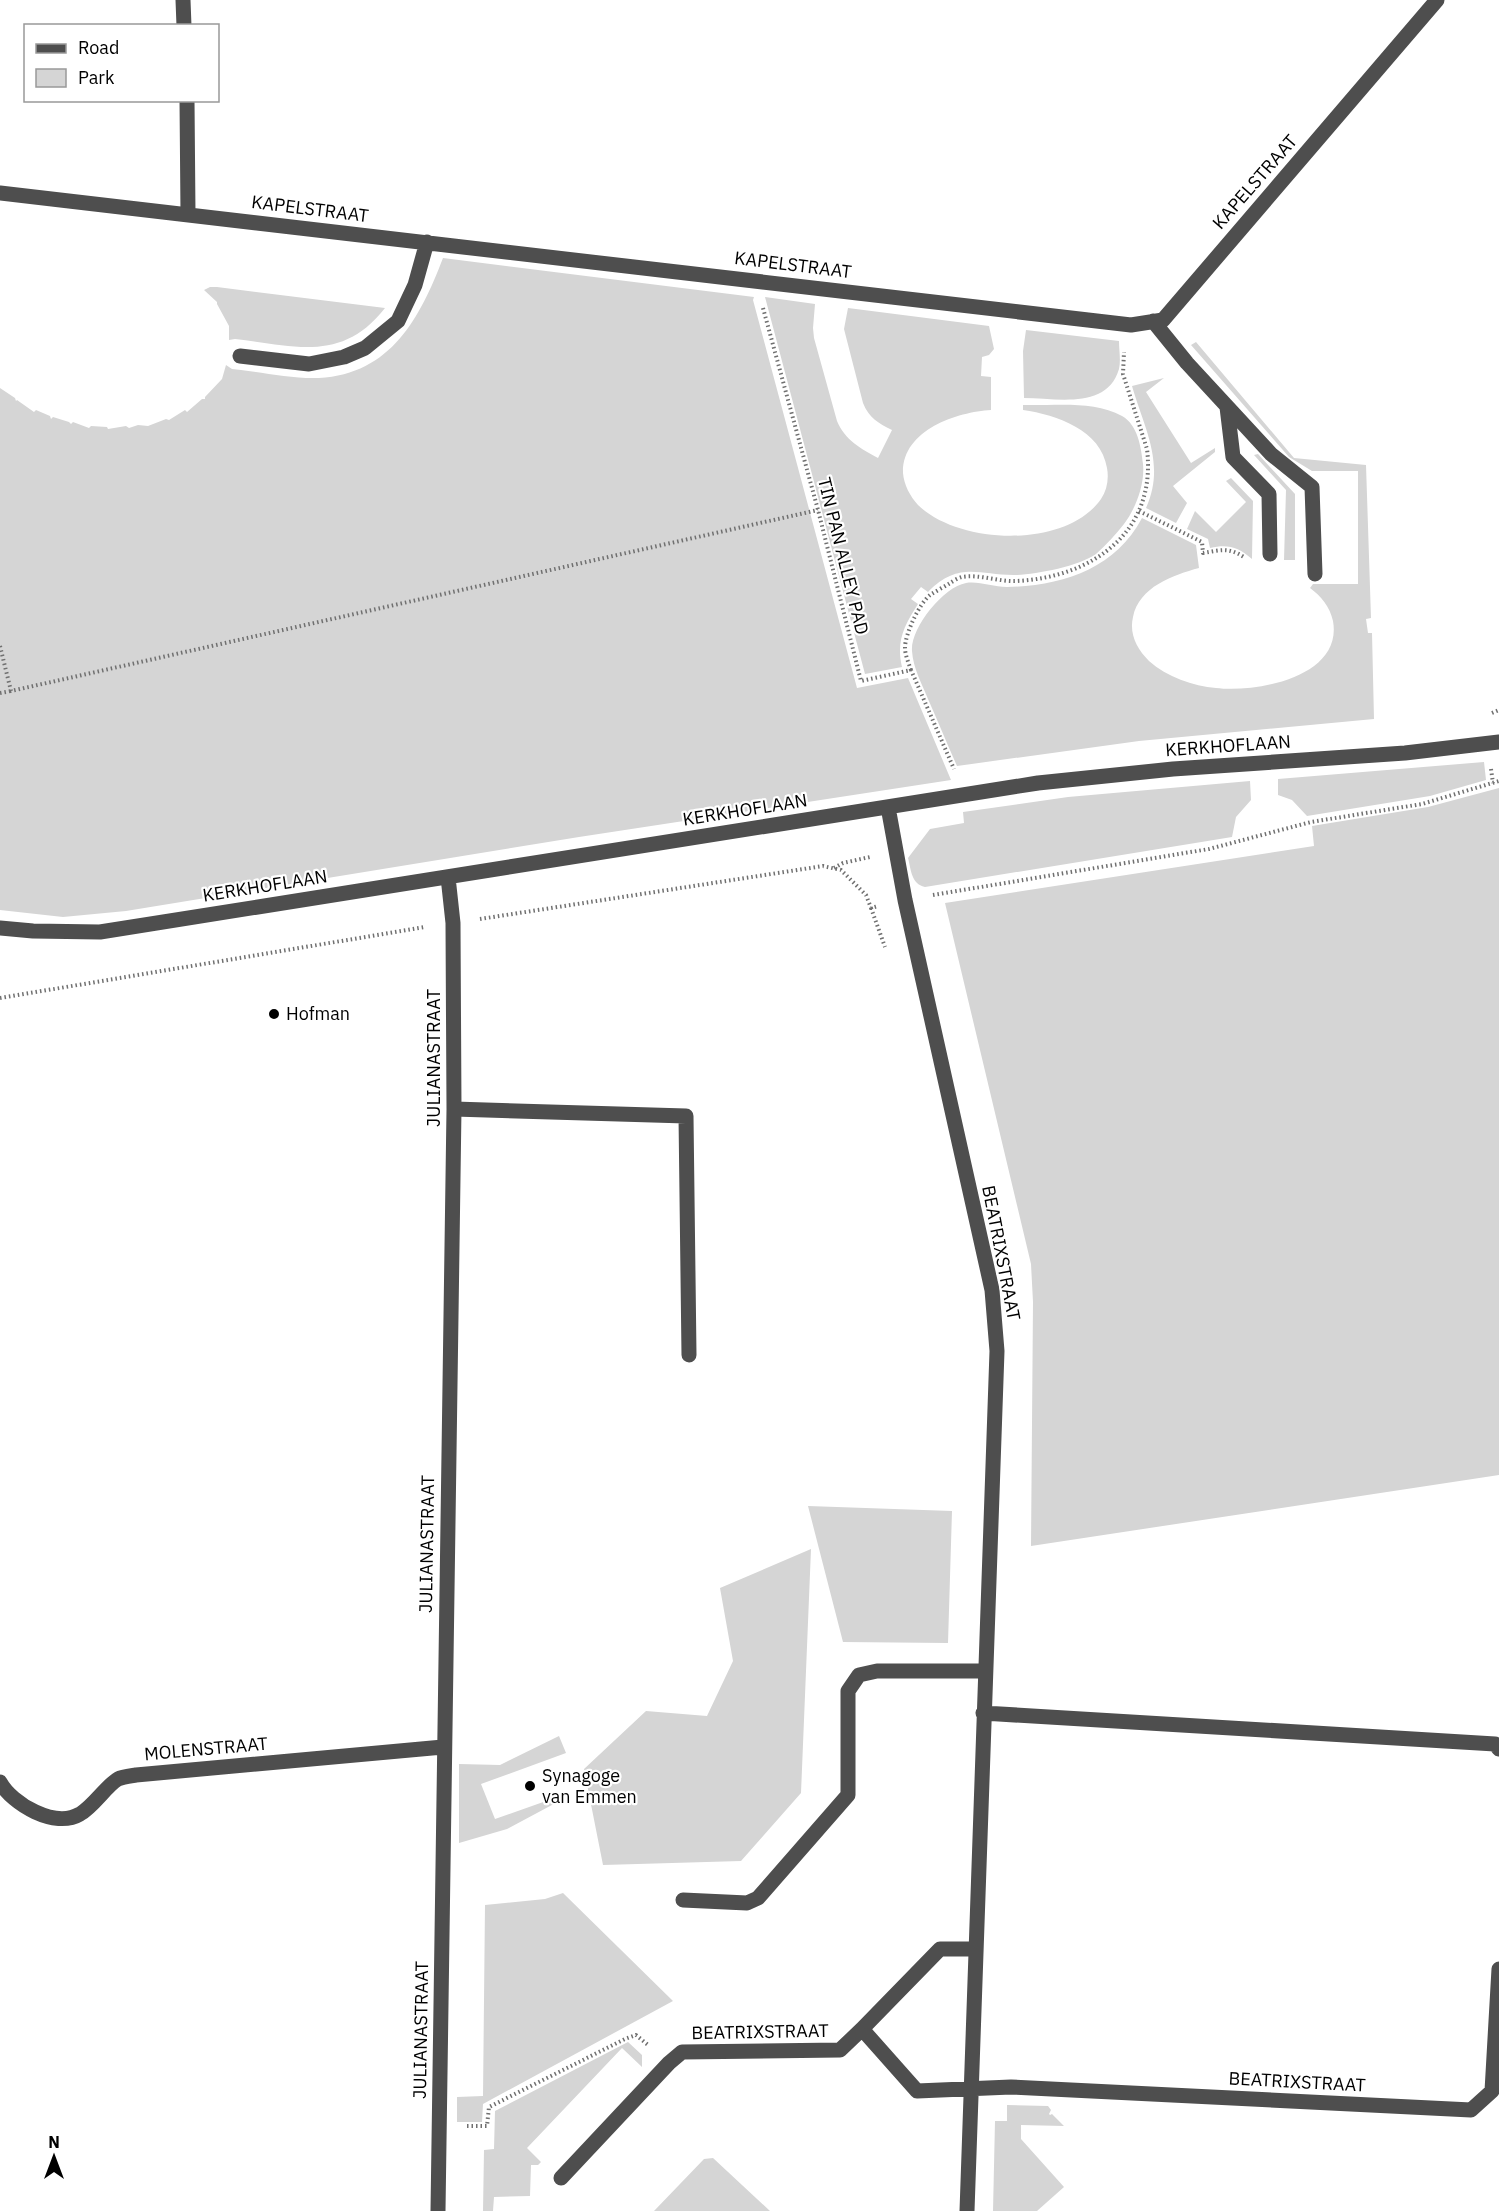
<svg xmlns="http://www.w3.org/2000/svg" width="1499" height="2211" font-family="'IBM Plex Sans',sans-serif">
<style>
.green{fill:#d5d5d5}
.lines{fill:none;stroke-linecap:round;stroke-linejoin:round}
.path{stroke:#707070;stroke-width:4;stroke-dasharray:1.5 3;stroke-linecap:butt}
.minor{stroke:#4e4e4e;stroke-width:15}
.poi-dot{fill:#000;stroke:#fff;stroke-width:2}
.labels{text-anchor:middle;stroke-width:4.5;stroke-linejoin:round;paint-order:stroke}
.street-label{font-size:18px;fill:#000;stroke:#fff}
.poi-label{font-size:18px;fill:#000;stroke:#fff;text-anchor:start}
</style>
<rect width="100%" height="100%" fill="#fff"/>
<path class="green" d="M 443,258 L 754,297 L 753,300 L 857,688 L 908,678 L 951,780 L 579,837 L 126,911 L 63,917 L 0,910 L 0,388 L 15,398 L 16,401 L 17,400 L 34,412 L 36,410 L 50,416 L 51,419 L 53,417 L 69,422 L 71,424 L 73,422 L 89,428 L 91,426 L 107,427 L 108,429 L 126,426 L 129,428 L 138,425 L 148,426 L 166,419 L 169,420 L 185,410 L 187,412 L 202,399 L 205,399 L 205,397 L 222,379 L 226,365 L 232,369 L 241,370 C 266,373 294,379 319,378 C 391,374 420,318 443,258 Z
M 210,287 L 217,287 L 385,308 C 342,363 295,346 235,339 L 229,340 L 229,326 L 217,304 L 217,302 L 204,290 Z
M 765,297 L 815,304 L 813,328 L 814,338 L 837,421 C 845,440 861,449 878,458 L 892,430 C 878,423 869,418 863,403 L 844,329 L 848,308 L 989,326 L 994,349 L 989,355 L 982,357 L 981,376 L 991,377 L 991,410 C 957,412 902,430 903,473 C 904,485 910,496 918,505 C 959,545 1066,549 1101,499 C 1107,490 1109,479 1107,468 C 1101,430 1057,415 1023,410 L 1023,405 C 1055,406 1093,400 1122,416 C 1138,425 1141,447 1143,464 C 1145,484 1136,508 1124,524 C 1116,534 1106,545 1096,554 C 1079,566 1038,574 1017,575 C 979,576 960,560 928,592 L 921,587 L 911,599 L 918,604 C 904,626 896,641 902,667 L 865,674 Z
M 1026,330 L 1119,341 C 1119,350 1121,360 1119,369 C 1107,410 1057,398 1024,398 L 1023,351 Z
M 1196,342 L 1294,458 L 1366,465 L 1371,618 L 1366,619 L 1368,633 L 1372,633 L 1374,719 L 1139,741 L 957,766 C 947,744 938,721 928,699 C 922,684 913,668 912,651 C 910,629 943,587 966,583 C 979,581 993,587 1007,587 C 1062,586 1115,569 1142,518 L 1196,545 L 1199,568 C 1173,575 1139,587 1133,617 C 1129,634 1137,649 1149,661 C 1167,677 1193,686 1216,688 C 1256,693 1343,677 1333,621 C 1330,607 1321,596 1310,588 L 1313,584 L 1358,584 L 1358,471 L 1312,471 L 1289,457 L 1191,345 Z
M 1164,378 L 1146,392 L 1191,463 L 1215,448 L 1215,452 L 1173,486 L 1187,503 L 1176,523 L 1146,508 C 1166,464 1144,428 1132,386 Z
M 1258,454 L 1295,494 L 1295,560 L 1284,560 L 1286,490 L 1254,455 Z
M 1231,478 L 1253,501 L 1252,559 C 1238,547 1228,544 1210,548 L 1208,539 L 1187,529 L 1195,511 L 1216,532 L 1246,502 L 1226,481 Z
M 1484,762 L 1486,780 L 1430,796 L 1307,816 L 1292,800 L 1278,795 L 1278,779 Z
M 1250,781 L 1251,800 L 1236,817 L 1232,837 L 925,887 C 911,884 911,869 908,858 L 930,829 L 964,823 L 963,812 L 1068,797 Z
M 1499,788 L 1499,1475 L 1031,1546 L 1033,1302 L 1031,1264 L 945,903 L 1314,846 L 1312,826 L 1428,807 Z
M 808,1506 L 952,1511 L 948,1643 L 843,1642 Z
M 811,1549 L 801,1793 L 741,1861 L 603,1865 L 584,1769 L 646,1711 L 707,1716 L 733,1661 L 720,1588 Z
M 559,1736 L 566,1753 L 481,1784 L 495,1819 L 563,1795 L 565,1798 L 507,1829 L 459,1843 L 459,1764 L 500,1765 Z
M 563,1893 L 673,2001 L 483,2104 L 482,2122 L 457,2122 L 457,2097 L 483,2096 L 485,1905 L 545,1899 Z
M 628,2042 L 642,2055 L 642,2067 L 622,2048 L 527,2148 L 541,2162 L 538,2165 L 531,2165 L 530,2196 L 494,2197 L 493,2211 L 483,2211 L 484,2150 L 494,2149 L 495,2111 Z
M 1007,2105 L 1048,2106 L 1051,2110 L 1049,2114 L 1050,2115 L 1052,2114 L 1064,2126 L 1021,2125 L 1021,2139 L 1064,2187 L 1037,2211 L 993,2211 L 995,2121 L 1007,2121 Z
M 713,2158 L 770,2211 L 654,2211 L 704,2159 Z"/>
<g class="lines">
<path class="path" d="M 763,308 L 818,510 L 861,681 L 911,670 L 954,769
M 1139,511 L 1202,542 L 1203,553 C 1221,550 1228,547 1244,557
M 0,646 L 11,691 L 818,510
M 911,670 C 909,664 905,655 905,648 C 905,634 919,604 930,595 C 936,591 944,587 950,583 C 953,581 958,578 962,577 C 980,574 999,582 1017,581 C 1093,577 1157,532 1147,449 L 1123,374 L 1124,352
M 0,693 L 11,691
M 1492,713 L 1499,710
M 1491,769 L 1493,783
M 834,868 L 843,863 L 870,857
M 933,895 L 1209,849 L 1311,822 L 1422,804 L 1499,781
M 871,908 L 885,947
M 480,919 L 823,866 L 841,870 L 866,895 L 871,908 L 878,906
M 0,998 L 425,927
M 467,2126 L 487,2126 L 489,2107 L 625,2039 L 636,2035 L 648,2045"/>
<path class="minor" d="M 183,0 L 184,26
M 187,100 L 188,214
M 0,193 L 1131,325 L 1163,320 L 1437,0
M 1153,321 L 1187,363 L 1271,454 L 1312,487 L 1315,574
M 240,356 L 309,364 L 344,357 L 365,348 L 398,321 L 415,285 L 427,242
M 1227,407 L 1233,457 L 1269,494 L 1270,554
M 888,807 L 905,900 L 992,1290 L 997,1351 L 967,2211
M 0,928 L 33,931 L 100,932 L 1038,783 L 1173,769 L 1405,753 L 1499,742
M 454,1109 L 686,1116 L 689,1355
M 983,1713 L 1495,1744 L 1499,1749
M 0,1782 C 12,1804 55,1829 80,1814 C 93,1807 107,1785 118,1779 C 122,1777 130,1776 136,1775 L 443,1747
M 683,1900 L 747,1903 L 758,1898 L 848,1795 L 848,1691 L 859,1675 L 877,1671 L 985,1671
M 862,2029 L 940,1949 L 975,1949
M 561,2178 L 669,2063 L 682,2052 L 840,2050 L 862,2029 L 917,2091 L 1011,2087 L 1471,2110 L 1492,2091 L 1499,1969
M 438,2211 L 454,1109 L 453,923 L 448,877"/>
</g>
<g class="poi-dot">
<circle cx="274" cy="1014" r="6"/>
<circle cx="530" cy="1786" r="6"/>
</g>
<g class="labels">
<g class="street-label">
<text transform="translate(1255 182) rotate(-49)" y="6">KAPELSTRAAT</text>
<text transform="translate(310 209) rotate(7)" y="6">KAPELSTRAAT</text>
<text transform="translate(793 265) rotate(7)" y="6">KAPELSTRAAT</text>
<text transform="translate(843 556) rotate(76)" y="6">TIN PAN ALLEY PAD</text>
<text transform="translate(1228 746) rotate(-4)" y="6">KERKHOFLAAN</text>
<text transform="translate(745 810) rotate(-9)" y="6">KERKHOFLAAN</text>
<text transform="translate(265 886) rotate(-9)" y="6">KERKHOFLAAN</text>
<text transform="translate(434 1058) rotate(-90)" y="6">JULIANASTRAAT</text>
<text transform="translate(1001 1253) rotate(79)" y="6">BEATRIXSTRAAT</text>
<text transform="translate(427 1544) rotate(-89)" y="6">JULIANASTRAAT</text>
<text transform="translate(206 1749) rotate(-5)" y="6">MOLENSTRAAT</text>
<text transform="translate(421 2030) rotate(-89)" y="6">JULIANASTRAAT</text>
<text transform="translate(760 2032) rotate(-1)" y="6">BEATRIXSTRAAT</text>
<text transform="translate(1297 2082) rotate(3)" y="6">BEATRIXSTRAAT</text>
</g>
<g class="poi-label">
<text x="286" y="1020">Hofman</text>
<text x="542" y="1782">Synagoge<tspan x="542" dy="21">van Emmen</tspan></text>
</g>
</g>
<rect x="24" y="24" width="195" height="78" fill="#ffffff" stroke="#999999" stroke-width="1.5"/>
<rect x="36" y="44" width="30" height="9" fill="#4e4e4e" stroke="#999999" stroke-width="1.5"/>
<text x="78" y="54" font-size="18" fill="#000000">Road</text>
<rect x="36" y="69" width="30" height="18" fill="#d5d5d5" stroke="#999999" stroke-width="1.5"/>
<text x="78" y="84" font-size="18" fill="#000000">Park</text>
<g transform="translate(54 2157)" stroke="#ffffff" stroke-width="4.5" paint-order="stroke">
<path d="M0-4.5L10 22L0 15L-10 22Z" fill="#000000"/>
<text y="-9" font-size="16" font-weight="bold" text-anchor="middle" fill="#000000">N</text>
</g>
</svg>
